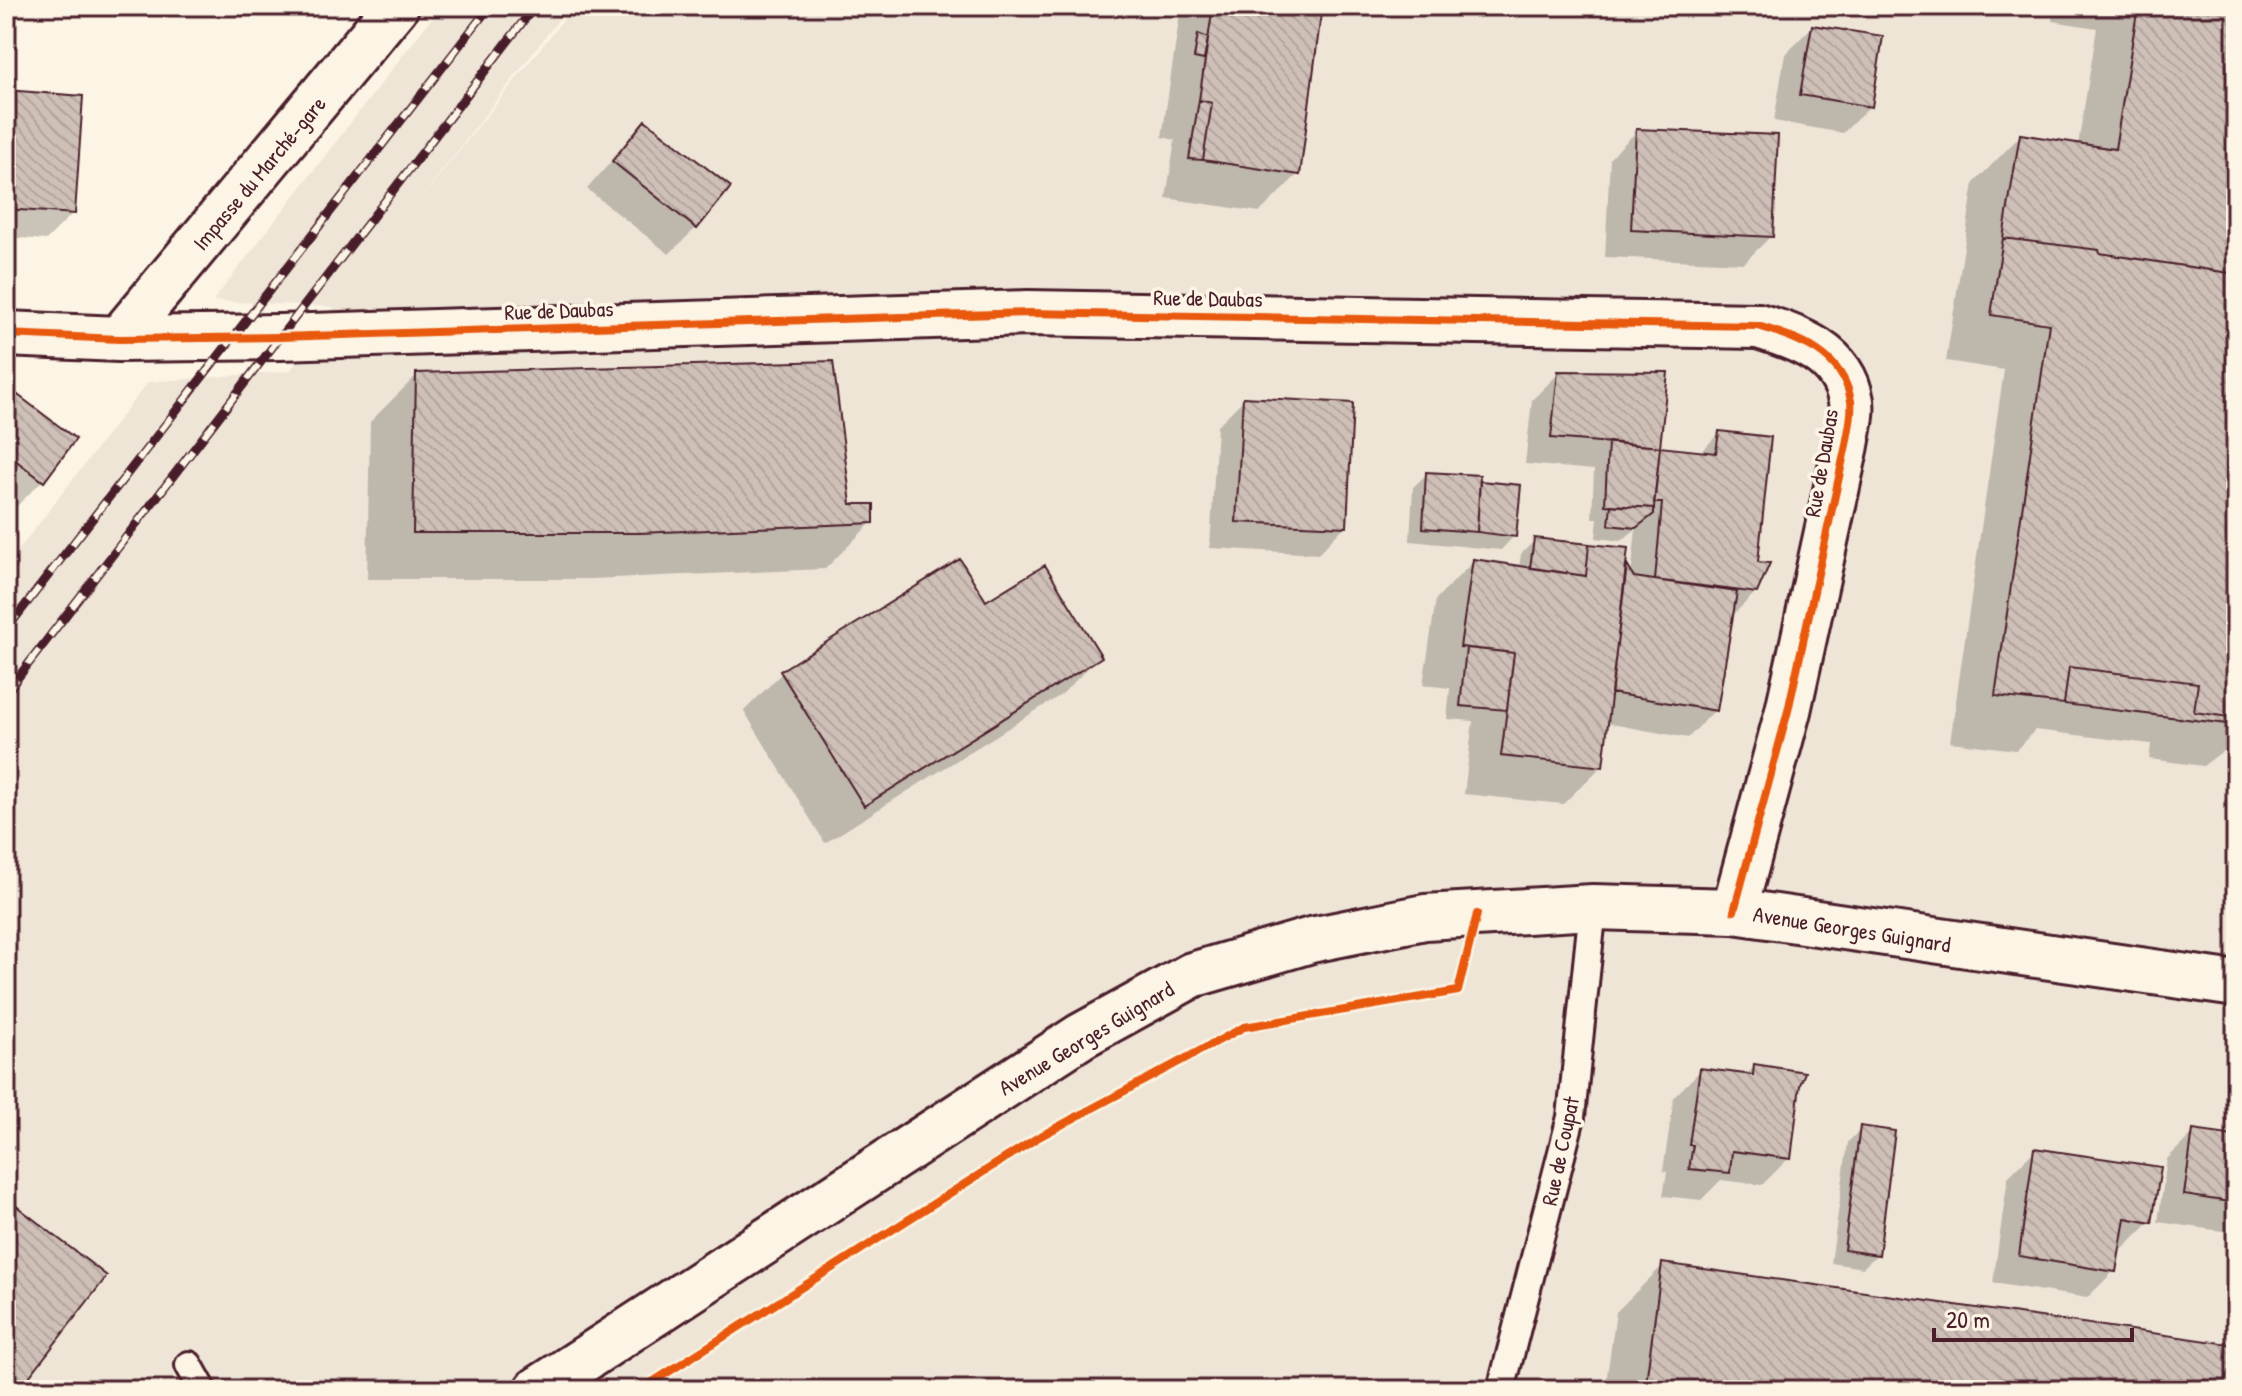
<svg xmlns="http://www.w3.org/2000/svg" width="2242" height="1396" font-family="'Patrick Hand',sans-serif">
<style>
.built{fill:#eee5d7}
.shadow{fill:#0003}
.building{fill:url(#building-back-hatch);stroke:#4a1f2b;stroke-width:2}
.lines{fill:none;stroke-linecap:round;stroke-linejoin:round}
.service-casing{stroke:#4a1f2b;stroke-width:32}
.minor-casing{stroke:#4a1f2b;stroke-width:50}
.tertiary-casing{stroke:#4a1f2b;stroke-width:50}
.service{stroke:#fcf5e5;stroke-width:26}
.minor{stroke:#fcf5e5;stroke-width:44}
.tertiary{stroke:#fcf5e5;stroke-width:44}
.rail-casing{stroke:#4a1f2b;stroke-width:9}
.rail{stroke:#fcf5e5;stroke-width:6;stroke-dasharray:18;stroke-linecap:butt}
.cycleway-casing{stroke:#fcf5e5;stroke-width:13}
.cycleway{stroke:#e8590c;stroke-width:8}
.labels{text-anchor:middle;stroke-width:7;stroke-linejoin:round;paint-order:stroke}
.street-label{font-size:22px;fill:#4a1f2b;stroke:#fcf5e5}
</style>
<defs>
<pattern id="building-back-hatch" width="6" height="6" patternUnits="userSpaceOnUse" patternTransform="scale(2)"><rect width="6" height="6" fill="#cfc0b7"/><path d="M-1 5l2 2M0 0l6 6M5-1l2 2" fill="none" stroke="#b3a59e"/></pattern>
</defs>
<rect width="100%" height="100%" fill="#fcf5e5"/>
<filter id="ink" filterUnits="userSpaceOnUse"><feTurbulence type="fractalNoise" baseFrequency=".0125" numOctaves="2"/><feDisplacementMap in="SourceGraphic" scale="16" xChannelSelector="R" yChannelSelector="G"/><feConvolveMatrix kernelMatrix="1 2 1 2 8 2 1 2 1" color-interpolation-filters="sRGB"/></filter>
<g filter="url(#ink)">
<path class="built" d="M 441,6 L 569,6 L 415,206 L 574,6 L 2236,6 L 2236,1390 L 6,1390 L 6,566 L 148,382 L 290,371 L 334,307 L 213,301 Z"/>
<path class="shadow" d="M 1181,6 L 1322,6 L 1298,174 L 1260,212 L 1166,198 L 1175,140 L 1162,137 Z
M 2054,6 L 2236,6 L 2236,741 L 2203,766 L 2149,759 L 2151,744 L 2035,730 L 2016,750 L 1950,742 L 2004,370 L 1946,361 L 1974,183 L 2020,136 L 2078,145 L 2097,28 L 2052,21 Z
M 1812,27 L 1870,106 L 1843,133 L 1774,121 L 1785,54 Z
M 6,92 L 73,213 L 46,240 L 6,237 Z
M 645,123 L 696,228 L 669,254 L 587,189 Z
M 1637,131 L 1771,236 L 1744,263 L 1605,257 L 1610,158 Z
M 1559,373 L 1658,448 L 1700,453 L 1719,433 L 1755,564 L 1756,592 L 1731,617 L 1715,710 L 1688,738 L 1606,723 L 1602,766 L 1563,804 L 1464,794 L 1473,721 L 1447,719 L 1450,688 L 1423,685 L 1436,599 L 1474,561 L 1519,568 L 1521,554 L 1535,540 L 1623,572 L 1626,568 L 1631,577 L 1636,529 L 1621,541 L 1596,538 L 1598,518 L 1592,518 L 1594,470 L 1525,464 L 1532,400 Z
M 417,375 L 850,506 L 872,522 L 825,569 L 591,579 L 367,579 L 370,422 Z
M 6,389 L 43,480 L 16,507 L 6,500 Z
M 1244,399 L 1345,526 L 1318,554 L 1210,548 L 1217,426 Z
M 1427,474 L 1519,486 L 1514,536 L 1501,550 L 1410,541 L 1413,487 Z
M 1099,657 L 1061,695 L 825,843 L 744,711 L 782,673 Z
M 1755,1066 L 1798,1084 L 1789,1158 L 1762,1185 L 1721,1180 L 1701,1200 L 1663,1196 L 1667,1172 L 1663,1171 L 1674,1097 L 1701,1070 L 1745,1076 Z
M 1861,1129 L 1877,1254 L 1863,1268 L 1831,1263 L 1848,1142 Z
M 2194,1132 L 2236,1138 L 2236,1233 L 2158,1222 L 2167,1159 Z
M 2035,1150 L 2150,1222 L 2123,1249 L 2118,1248 L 2114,1271 L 2087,1298 L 1993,1283 L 2008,1177 Z
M 1663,1265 L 2236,1347 L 2236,1390 L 1605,1390 L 1616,1312 Z"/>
<path class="building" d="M 1213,6 L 1322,6 L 1300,175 L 1203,160 L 1212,103 L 1199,100 Z
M 2138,6 L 2236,6 L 2236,274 L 2100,253 L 2099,250 L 2003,238 L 2020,134 L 2115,149 Z
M 1812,25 L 1883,36 L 1872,107 L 1800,95 Z
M 1198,34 L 1208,38 L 1204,60 L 1194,58 Z
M 6,90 L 83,96 L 75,214 L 6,209 Z
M 1199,100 L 1212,103 L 1203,160 L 1189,159 Z
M 645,120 L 731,187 L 697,229 L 612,161 Z
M 1636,129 L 1778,135 L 1773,237 L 1631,230 Z
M 2003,238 L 2099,250 L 2100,253 L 2236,274 L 2236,718 L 2194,712 L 2198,683 L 2069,667 L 2064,704 L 1995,696 L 2049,324 L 1991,315 Z
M 833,361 L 851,504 L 874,504 L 874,523 L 639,533 L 413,533 L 416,373 Z
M 1558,371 L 1668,372 L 1660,447 L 1551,438 Z
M 6,386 L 76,439 L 44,482 L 6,453 Z
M 1243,397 L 1353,403 L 1347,527 L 1236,522 Z
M 1719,431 L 1771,437 L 1758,562 L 1770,563 L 1757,593 L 1655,580 L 1662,503 L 1654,503 L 1660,447 L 1716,453 Z
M 1608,442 L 1660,447 L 1654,508 L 1605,505 Z
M 1426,472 L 1480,475 L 1477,532 L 1423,528 Z
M 1480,481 L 1521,485 L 1516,537 L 1477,532 Z
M 1611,505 L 1654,508 L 1654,514 L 1636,528 L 1609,525 Z
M 1534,538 L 1589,544 L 1586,576 L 1530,568 Z
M 1589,544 L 1628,548 L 1603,767 L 1501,756 L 1514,653 L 1460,647 L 1473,559 L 1586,576 Z
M 960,559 L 986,601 L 1045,565 L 1102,657 L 864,806 L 780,671 Z
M 1627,565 L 1634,577 L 1737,592 L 1717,711 L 1611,693 Z
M 1466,648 L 1514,653 L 1507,710 L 1460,706 Z
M 2069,667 L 2198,683 L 2194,712 L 2236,718 L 2236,725 L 2064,704 Z
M 1754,1064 L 1805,1072 L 1800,1085 L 1791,1159 L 1732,1151 L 1730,1173 L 1689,1169 L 1693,1145 L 1689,1145 L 1700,1068 L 1753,1075 Z
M 1860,1126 L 1895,1131 L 1879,1255 L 1844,1250 Z
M 2193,1130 L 2236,1136 L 2236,1203 L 2184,1195 Z
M 2034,1148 L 2161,1167 L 2152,1223 L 2125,1218 L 2116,1272 L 2019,1256 Z
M 6,1198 L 107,1276 L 19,1390 L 6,1390 Z
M 1662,1263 L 2236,1345 L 2236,1390 L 1645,1390 Z"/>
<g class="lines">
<g class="service-casing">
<path id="service" d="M 189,1365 L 203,1390
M 1501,1390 L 1571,1117 L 1593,907"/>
</g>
<g class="minor-casing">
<path id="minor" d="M 6,334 L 119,339 L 280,337 L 1028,313 L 1758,326 C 1798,338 1843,353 1851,401 C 1853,414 1848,432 1846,445 L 1788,711 L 1734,911
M 119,339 L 396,6"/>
</g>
<g class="tertiary-casing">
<path id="tertiary" d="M 537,1390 L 1081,1036 L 1192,975 L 1311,940 L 1425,917 L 1593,907 L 1734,911 L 2236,984"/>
</g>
<use href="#service" class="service"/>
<use href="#minor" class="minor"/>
<use href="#tertiary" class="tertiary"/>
<g class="rail-casing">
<path id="rail" d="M 6,630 L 490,6
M 6,693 L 535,6"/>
</g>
<use href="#rail" class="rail"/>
<g class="cycleway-casing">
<path id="cycleway" d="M 6,334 L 119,339 L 280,337 L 1028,313 L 1758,326 C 1798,338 1843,353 1851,401 C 1853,414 1848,432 1846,445 L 1788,711 L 1734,911
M 640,1390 L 1037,1138 L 1244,1027 L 1458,991 L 1477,914"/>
</g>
<use href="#cycleway" class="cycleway"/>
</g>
</g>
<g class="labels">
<g class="street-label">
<text transform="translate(259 173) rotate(-50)" y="8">Impasse du Marché-gare</text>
<text transform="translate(1208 298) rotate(1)" y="8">Rue de Daubas</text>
<text transform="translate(559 310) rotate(-2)" y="8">Rue de Daubas</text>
<text transform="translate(1821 463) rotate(-80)" y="8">Rue de Daubas</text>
<text transform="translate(1852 929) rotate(9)" y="8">Avenue Georges Guignard</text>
<text transform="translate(1086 1038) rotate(-31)" y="8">Avenue Georges Guignard</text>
<text transform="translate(1560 1151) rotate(-78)" y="8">Rue de Coupat</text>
</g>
</g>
<rect width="2242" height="1396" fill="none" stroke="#fcf5e5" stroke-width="32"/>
<rect x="16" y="16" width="2210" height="1364" fill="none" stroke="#4a1f2b" stroke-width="3" filter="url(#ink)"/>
<path d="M1934 1328v12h198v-12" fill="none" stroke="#4a1f2b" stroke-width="4"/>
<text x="1946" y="1328" font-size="24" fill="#4a1f2b" stroke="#fcf5e5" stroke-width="6" paint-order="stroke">20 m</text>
</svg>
